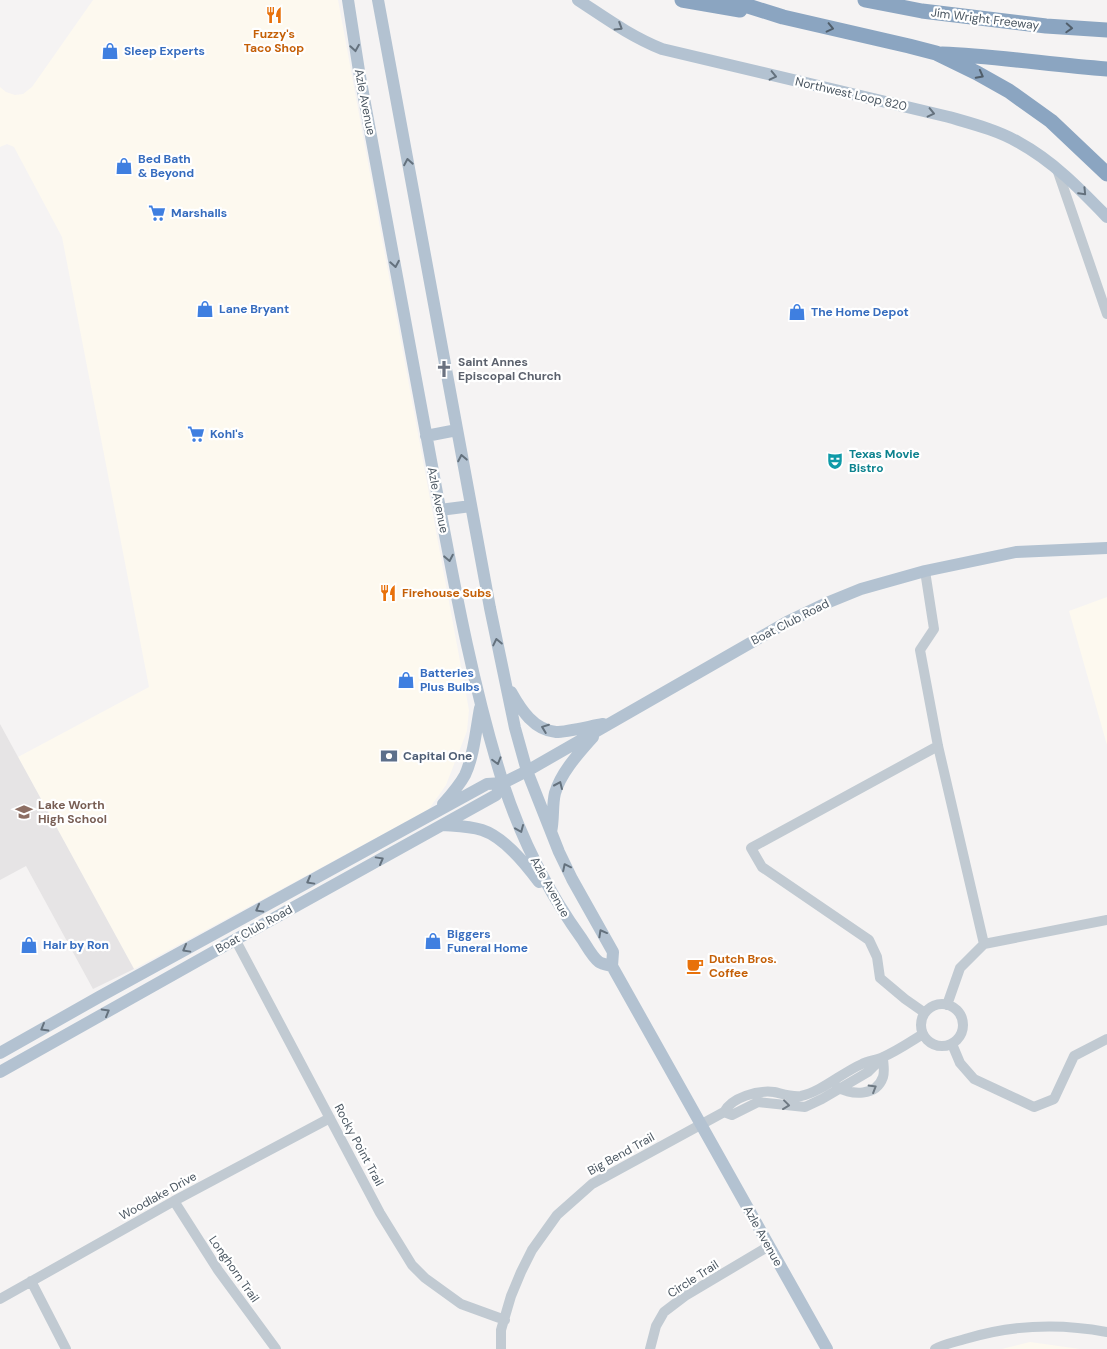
<svg xmlns="http://www.w3.org/2000/svg" width="1107" height="1349" font-family="'DM Sans',sans-serif">
<style>
.commercial{fill:#fdf9ef}
.education{fill:#e6e4e5}
.lines{fill:none;stroke-linecap:round;stroke-linejoin:round}
.minor{stroke:#c1cad2;stroke-width:10}
.major{stroke:#b3c2d1;stroke-width:12}
.highway{stroke:#8ba5c1;stroke-width:15}
.oneway{stroke:#64717d}
.oneway2{stroke:#505e6b}
.oneway3{stroke:#6e7983}
.labels{text-anchor:middle;stroke-width:4.5;stroke-linejoin:round;paint-order:stroke}
.street-label{font-size:12px;fill:#4a5661;stroke:#fff}
.food-label{font-size:12px;font-weight:bold;fill:#c56008;stroke:#fff;text-anchor:start}
.shop-label{font-size:12px;font-weight:bold;fill:#366cbe;stroke:#fff;text-anchor:start}
.worship-label{font-size:12px;font-weight:bold;fill:#5b616d;stroke:#fff;text-anchor:start}
.culture-label{font-size:12px;font-weight:bold;fill:#0d838f;stroke:#fff;text-anchor:start}
.service-label{font-size:12px;font-weight:bold;fill:#4e5e75;stroke:#fff;text-anchor:start}
.education-label{font-size:12px;font-weight:bold;fill:#785e54;stroke:#fff;text-anchor:start}
</style>
<rect width="100%" height="100%" fill="#f5f3f3"/>
<path class="commercial" d="M 93,0 L 338,0 L 469,710 L 467,731 L 446,785 L 429,809 L 134,969 L 18,757 L 149,687 L 62,237 L 14,147 L 7,144 L 0,147 L 0,87 L 6,92 L 15,95 L 23,94 L 32,87 Z
M 1107,597 L 1107,745 L 1069,611 Z
M 1030,1342 L 1080,1349 L 1002,1349 Z"/>
<path class="education" d="M 0,724 L 134,969 L 93,989 L 26,866 L 0,880 Z"/>
<g class="lines">
<path class="minor" d="M 1057,169 L 1107,314
M 925,571 L 934,629 L 920,650 L 938,746 L 984,944 L 960,968 L 947,1005
M 235,939 L 380,1213 L 412,1265 L 425,1278 L 461,1304 L 505,1320
M 984,944 L 1107,920
M921 1025a21 21 0 1 1 42 0a21 21 0 1 1-42 0Z
M 925,1013 L 905,999 L 880,978 L 877,957 L 869,940 L 762,867 L 751,848 L 938,746
M 952,1044 L 960,1063 L 974,1079 L 1034,1107 L 1054,1099 L 1074,1056 L 1107,1039
M 837,1087 C 852,1095 876,1097 883,1077 C 885,1071 883,1063 883,1057
M 724,1112 L 732,1115 L 758,1102 L 805,1107 L 822,1099 L 868,1072 L 882,1058
M 174,1201 L 218,1270 L 276,1349
M 31,1281 L 66,1349
M 0,1299 L 174,1201 L 330,1118
M 501,1349 L 501,1330 L 511,1296 L 521,1272 L 532,1250 L 557,1215 L 592,1184 L 724,1112 C 732,1097 758,1090 774,1092 C 783,1094 791,1097 801,1096 C 821,1092 843,1072 862,1064 C 868,1061 876,1060 883,1057 C 897,1051 910,1042 923,1034
M 650,1349 L 656,1326 L 664,1312 L 685,1296 L 769,1246
M 935,1349 C 944,1344 955,1342 965,1339 C 1011,1325 1060,1323 1107,1332"/>
<path class="major" d="M 348,0 L 359,71 C 385,208 409,345 435,482 C 454,583 472,684 503,783 C 521,838 548,892 582,939 C 586,945 593,958 599,962 C 602,964 608,965 612,966
M 378,0 L 490,608 L 515,728 L 527,771 L 559,852 L 572,879 L 613,952 L 612,966 L 827,1349
M 578,0 C 607,19 630,36 662,49 L 949,117 C 973,124 997,130 1018,142 C 1053,161 1080,189 1107,217
M 426,436 L 457,430
M 440,510 L 471,506
M 511,692 C 521,710 534,730 556,732 C 567,732 591,726 603,724
M 443,804 C 451,795 459,786 465,775 C 474,756 476,729 480,708
M 443,825 C 456,826 469,826 482,830 C 504,837 525,863 539,882
M 551,832 C 554,819 552,805 555,793 C 561,772 579,753 593,737
M 0,1053 L 99,997 L 487,784 L 503,783 L 527,771 L 787,622 L 829,602 L 861,589 L 925,571 L 1016,552 L 1107,548
M 0,1072 L 224,946 L 496,795 L 503,783"/>
<path class="highway" d="M 682,0 L 740,10
M 729,0 L 783,17 L 909,46 L 936,53 L 977,73 L 1009,91 L 1051,121 L 1107,174
M 865,0 L 922,11 L 1046,26 L 1107,30
M 942,54 C 997,56 1052,65 1107,69"/>
</g>
<defs><path id="oneway-chevron" d="M-2-3.5L2.5 0L-2 3.5" fill="none" stroke-width="1.6" stroke-linecap="round" stroke-linejoin="round" transform="scale(1.25)"/></defs>
<g class="oneway">
<use href="#oneway-chevron" transform="translate(619 27) rotate(32)"/>
<use href="#oneway-chevron" transform="translate(355 48) rotate(81)"/>
<use href="#oneway-chevron" transform="translate(773 76) rotate(13)"/>
<use href="#oneway-chevron" transform="translate(931 113) rotate(13)"/>
<use href="#oneway-chevron" transform="translate(408 162) rotate(-100)"/>
<use href="#oneway-chevron" transform="translate(1083 192) rotate(46)"/>
<use href="#oneway-chevron" transform="translate(395 264) rotate(80)"/>
<use href="#oneway-chevron" transform="translate(462 458) rotate(-101)"/>
<use href="#oneway-chevron" transform="translate(449 558) rotate(79)"/>
<use href="#oneway-chevron" transform="translate(497 642) rotate(-102)"/>
<use href="#oneway-chevron" transform="translate(545 728) rotate(-159)"/>
<use href="#oneway-chevron" transform="translate(497 761) rotate(74)"/>
<use href="#oneway-chevron" transform="translate(559 785) rotate(-66)"/>
<use href="#oneway-chevron" transform="translate(520 829) rotate(67)"/>
<use href="#oneway-chevron" transform="translate(380 860) rotate(-29)"/>
<use href="#oneway-chevron" transform="translate(566 867) rotate(-116)"/>
<use href="#oneway-chevron" transform="translate(310 881) rotate(151)"/>
<use href="#oneway-chevron" transform="translate(259 909) rotate(151)"/>
<use href="#oneway-chevron" transform="translate(602 933) rotate(-119)"/>
<use href="#oneway-chevron" transform="translate(186 949) rotate(151)"/>
<use href="#oneway-chevron" transform="translate(106 1012) rotate(-30)"/>
<use href="#oneway-chevron" transform="translate(44 1028) rotate(150)"/>
</g>
<g class="oneway2">
<use href="#oneway-chevron" transform="translate(830 28) rotate(13)"/>
<use href="#oneway-chevron" transform="translate(1069 28) rotate(3)"/>
<use href="#oneway-chevron" transform="translate(980 75) rotate(28)"/>
</g>
<g class="oneway3">
<use href="#oneway-chevron" transform="translate(873 1088) rotate(-31)"/>
<use href="#oneway-chevron" transform="translate(786 1105) rotate(7)"/>
</g>
<defs>
<g id="restaurant-bare" transform="scale(1.35)"><path d="M-5-6h1v4h1v-4h1v4h1v-4h1v5L-1.5 .5V6h-2V.5L-5-1ZM5-6V6H3V1.5H1.5Q1.5-4 5-6Z" fill="#e8710a" stroke="#fff" stroke-width="2.5" paint-order="stroke"/></g>
<g id="shop-bare" transform="scale(1.35)"><path d="M-5-2.5h2.3a2.7 3.5 0 0 1 5.4 0H5L5.5 6h-11ZM-1.5-2.5h3a1.5 2.3 0 0 0-3 0Z" fill="#3f7fe0" stroke="#fff" stroke-width="2.5" paint-order="stroke"/></g>
<g id="supermarket-bare" transform="scale(1.35)"><path d="M-6-5.5h2.5l.6 2H6L4.5 2H-2.5L-4.4-4H-6ZM-1.5 3.2a1.3 1.3 0 1 0 .1 0ZM3 3.2a1.3 1.3 0 1 0 .1 0Z" fill="#3f7fe0" stroke="#fff" stroke-width="2.5" paint-order="stroke"/></g>
<g id="church-bare" transform="scale(1.35)"><path d="M-1.2-6h2.4v3.5h3.3v2.4h-3.3V6h-2.4V-.1h-3.3v-2.4h3.3Z" fill="#6b7280" stroke="#fff" stroke-width="2.5" paint-order="stroke"/></g>
<g id="theatre-bare" transform="scale(1.35)"><path d="M-5-5.5Q0-4 5-5.5V0Q5 5 0 6Q-5 5-5 0ZM-3.3-2.5H-1v1.5H-3.3ZM1-2.5H3.3v1.5H1ZM-2.8 1Q0 5.5 2.8 1Z" fill="#0f9aa8" stroke="#fff" stroke-width="2.5" paint-order="stroke"/></g>
<g id="bank-bare" transform="scale(1.35)"><path d="M-6-4H6V4H-6ZM0-2.3a2.3 2.3 0 1 0 0 4.6a2.3 2.3 0 1 0 0-4.6Z" fill="#5c6f8a" stroke="#fff" stroke-width="2.5" paint-order="stroke"/></g>
<g id="school-bare" transform="scale(1.35)"><path d="M0-5L7-2L0 1L-7-2ZM-4 1L0 2.5L4 1V4Q0 6-4 4Z" fill="#8d6e63" stroke="#fff" stroke-width="2.5" paint-order="stroke"/></g>
<g id="cafe-bare" transform="scale(1.35)"><path d="M-5.5-4.5H6V0H3Q3 3.5 0 3.5H-2.5Q-5.5 3.5-5.5 0ZM3-3.2v2h1.7v-2ZM-6 4.5H4V6H-6Z" fill="#e8710a" stroke="#fff" stroke-width="2.5" paint-order="stroke"/></g>
</defs>
<g fill-rule="evenodd">
<use href="#restaurant-bare" x="274" y="15"/>
<use href="#shop-bare" x="110" y="51"/>
<use href="#shop-bare" x="124" y="166"/>
<use href="#supermarket-bare" x="157" y="213"/>
<use href="#shop-bare" x="205" y="309"/>
<use href="#shop-bare" x="797" y="312"/>
<use href="#church-bare" x="444" y="369"/>
<use href="#supermarket-bare" x="196" y="434"/>
<use href="#theatre-bare" x="835" y="461"/>
<use href="#restaurant-bare" x="388" y="593"/>
<use href="#shop-bare" x="406" y="680"/>
<use href="#bank-bare" x="389" y="756"/>
<use href="#school-bare" x="24" y="812"/>
<use href="#shop-bare" x="433" y="941"/>
<use href="#shop-bare" x="29" y="945"/>
<use href="#cafe-bare" x="695" y="966"/>
</g>
<g class="labels">
<g class="street-label">
<text transform="translate(985 19) rotate(7)" y="4">Jim Wright Freeway</text>
<text transform="translate(851 94) rotate(13)" y="4">Northwest Loop 820</text>
<text transform="translate(365 102) rotate(79)" y="4">Azle Avenue</text>
<text transform="translate(438 500) rotate(79)" y="4">Azle Avenue</text>
<text transform="translate(790 622) rotate(-27)" y="4">Boat Club Road</text>
<text transform="translate(550 887) rotate(61)" y="4">Azle Avenue</text>
<text transform="translate(254 929) rotate(-29)" y="4">Boat Club Road</text>
<text transform="translate(359 1145) rotate(62)" y="4">Rocky Point Trail</text>
<text transform="translate(621 1154) rotate(-29)" y="4">Big Bend Trail</text>
<text transform="translate(158 1196) rotate(-29)" y="4">Woodlake Drive</text>
<text transform="translate(763 1236) rotate(61)" y="4">Azle Avenue</text>
<text transform="translate(234 1269) rotate(55)" y="4">Longhorn Trail</text>
<text transform="translate(693 1279) rotate(-33)" y="4">Circle Trail</text>
</g>
<g class="food-label">
<text x="274" y="38" text-anchor="middle">Fuzzy's<tspan x="274" dy="14">Taco Shop</tspan></text>
<text x="402" y="597">Firehouse Subs</text>
<text x="709" y="963">Dutch Bros.<tspan x="709" dy="14">Coffee</tspan></text>
</g>
<g class="shop-label">
<text x="124" y="55">Sleep Experts</text>
<text x="138" y="163">Bed Bath<tspan x="138" dy="14">&amp; Beyond</tspan></text>
<text x="171" y="217">Marshalls</text>
<text x="219" y="313">Lane Bryant</text>
<text x="811" y="316">The Home Depot</text>
<text x="210" y="438">Kohl's</text>
<text x="420" y="677">Batteries<tspan x="420" dy="14">Plus Bulbs</tspan></text>
<text x="447" y="938">Biggers<tspan x="447" dy="14">Funeral Home</tspan></text>
<text x="43" y="949">Hair by Ron</text>
</g>
<g class="worship-label">
<text x="458" y="366">Saint Annes<tspan x="458" dy="14">Episcopal Church</tspan></text>
</g>
<g class="culture-label">
<text x="849" y="458">Texas Movie<tspan x="849" dy="14">Bistro</tspan></text>
</g>
<g class="service-label">
<text x="403" y="760">Capital One</text>
</g>
<g class="education-label">
<text x="38" y="809">Lake Worth<tspan x="38" dy="14">High School</tspan></text>
</g>
</g>
</svg>
